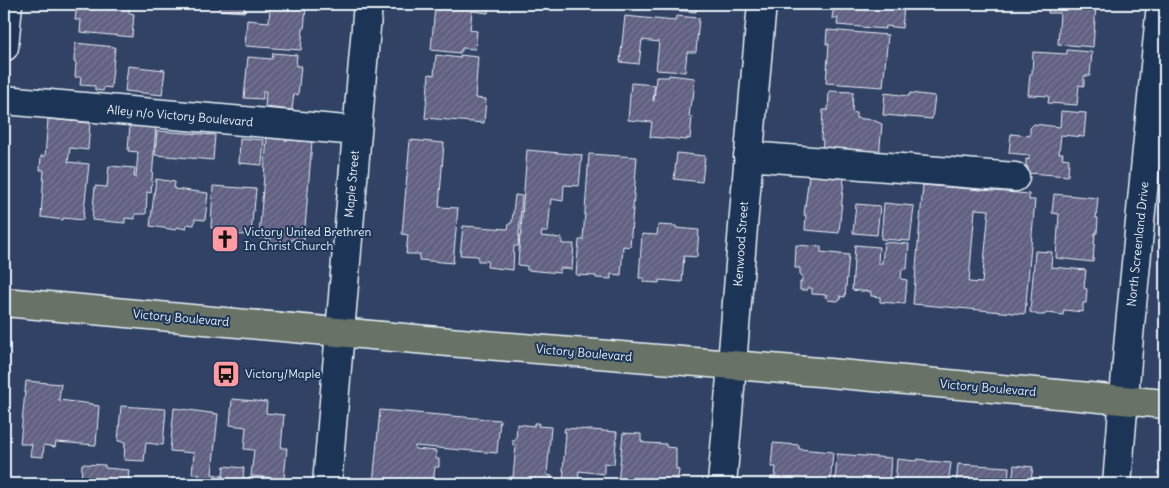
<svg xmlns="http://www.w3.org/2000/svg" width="1169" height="488" font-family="Delius,sans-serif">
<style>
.building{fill:url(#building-hatch);stroke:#e8f1f8;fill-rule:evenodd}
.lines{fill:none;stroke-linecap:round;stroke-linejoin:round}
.minor-casing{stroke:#e8f1f8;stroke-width:31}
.major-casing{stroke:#e8f1f8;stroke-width:31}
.minor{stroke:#1d3557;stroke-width:28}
.major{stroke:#697266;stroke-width:28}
.labels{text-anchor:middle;stroke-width:4;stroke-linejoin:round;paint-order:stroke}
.street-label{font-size:12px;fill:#e8f1f8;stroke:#1d3557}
.poi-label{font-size:12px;fill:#e8f1f8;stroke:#1d3557;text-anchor:start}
</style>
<defs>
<pattern id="building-hatch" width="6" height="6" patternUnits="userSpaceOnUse" patternTransform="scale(1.25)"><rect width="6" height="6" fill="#616082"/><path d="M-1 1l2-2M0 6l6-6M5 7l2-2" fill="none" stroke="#787794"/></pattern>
</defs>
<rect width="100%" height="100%" fill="#314264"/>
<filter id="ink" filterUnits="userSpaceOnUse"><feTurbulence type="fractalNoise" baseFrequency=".02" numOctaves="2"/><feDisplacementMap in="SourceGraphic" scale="10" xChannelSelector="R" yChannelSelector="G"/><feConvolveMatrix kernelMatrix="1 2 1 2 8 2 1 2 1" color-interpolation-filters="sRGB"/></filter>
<g filter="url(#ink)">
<path class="building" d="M 77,4 L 130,4 L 129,13 L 134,14 L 132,37 L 80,32 L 81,20 L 75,20 Z
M 220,4 L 245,4 L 244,12 L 219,10 Z
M 442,4 L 489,4 L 488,13 L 472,11 L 470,30 L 477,31 L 475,49 L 462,48 L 462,51 L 460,51 L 460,53 L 431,50 L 435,7 L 441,7 Z
M 657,4 L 697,4 L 696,12 L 657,9 Z
M 830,4 L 887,4 L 904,6 L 902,28 L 886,26 L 885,29 L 837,25 L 838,18 L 832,18 L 834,6 L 830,6 Z
M 926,4 L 953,4 L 953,8 L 926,5 Z
M 1049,4 L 1091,4 L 1091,5 L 1096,5 L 1093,47 L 1058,44 L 1060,13 L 1048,13 Z
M 270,5 L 306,8 L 304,29 L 303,29 L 301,50 L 245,46 L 247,20 L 269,22 Z
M 625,16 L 675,21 L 676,16 L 699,18 L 696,52 L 687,52 L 685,72 L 656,70 L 659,42 L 642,40 L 639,64 L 620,62 Z
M 827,30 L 888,35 L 883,87 L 826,83 L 829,44 L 826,44 Z
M 75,43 L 115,47 L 111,88 L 104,87 L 103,91 L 95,90 L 95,86 L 80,85 L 81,77 L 75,77 L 76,63 L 74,62 Z
M 1067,50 L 1092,52 L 1090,76 L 1084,76 L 1084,86 L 1079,85 L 1077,105 L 1048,103 L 1049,96 L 1028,95 L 1030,74 L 1032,74 L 1033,52 L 1067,54 Z
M 273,53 L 297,55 L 296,66 L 301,66 L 298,95 L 294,94 L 292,110 L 265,107 L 266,91 L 263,91 L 263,99 L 244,98 L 248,57 L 272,59 Z
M 436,55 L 460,58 L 460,55 L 478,57 L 475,98 L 486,99 L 484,123 L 425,118 L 429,74 L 434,75 Z
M 128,66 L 165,70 L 162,95 L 125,91 Z
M 669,75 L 695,78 L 693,100 L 691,100 L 689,117 L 692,117 L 690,139 L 687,138 L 687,140 L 650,137 L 652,122 L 628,120 L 631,83 L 655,85 L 653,101 L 654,101 L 656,77 L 669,77 Z
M 829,91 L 853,92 L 852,112 L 856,113 L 856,118 L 873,120 L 882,124 L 879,157 L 822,153 L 823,140 L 821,140 L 823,110 L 828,110 Z
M 885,93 L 909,96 L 910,93 L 935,96 L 932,119 L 883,115 Z
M 1061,111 L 1086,113 L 1084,137 L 1061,135 L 1059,153 L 1063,153 L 1062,158 L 1069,159 L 1068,176 L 1028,173 L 1028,167 L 1026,166 L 1026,159 L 1029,160 L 1029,155 L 1009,153 L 1011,134 L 1030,136 L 1030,128 L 1034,124 L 1060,127 Z
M 48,119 L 90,123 L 88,150 L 70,148 L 68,162 L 89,164 L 83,220 L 63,218 L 63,220 L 41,217 L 44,170 L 40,170 L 41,156 L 45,156 Z
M 130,123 L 156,125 L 151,193 L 147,192 L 146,214 L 135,214 L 135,219 L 125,218 L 125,223 L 92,220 L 95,186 L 107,187 L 109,166 L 135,168 L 134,177 L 136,177 L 138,152 L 128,151 Z
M 157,131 L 215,135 L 213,160 L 155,155 Z
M 240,138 L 264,140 L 262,165 L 239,163 Z
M 267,138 L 312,142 L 304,240 L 292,239 L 291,246 L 270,245 L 271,239 L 259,238 Z
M 410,140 L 444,143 L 439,207 L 458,208 L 453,263 L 419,260 L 420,254 L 406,254 L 408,235 L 402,234 Z
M 527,150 L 582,155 L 579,186 L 564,185 L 563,201 L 551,199 L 548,232 L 542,232 L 541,236 L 562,238 L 562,244 L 574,244 L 572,269 L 560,268 L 560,273 L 527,270 L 527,266 L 518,265 L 520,235 L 521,235 L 522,230 L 521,230 Z
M 677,153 L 705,156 L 702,182 L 674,179 Z
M 589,154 L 637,157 L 630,247 L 623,246 L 621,275 L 611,274 L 611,279 L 596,278 L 596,276 L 576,275 L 579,240 L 583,240 Z
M 809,175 L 844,178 L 839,233 L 805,230 L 806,215 L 804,215 Z
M 156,179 L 175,182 L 174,189 L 208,193 L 205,220 L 195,219 L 194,225 L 187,224 L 186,229 L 176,227 L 176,230 L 150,226 Z
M 923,185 L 1029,194 L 1029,200 L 1035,200 L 1025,314 L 913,304 ZM 975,209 L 989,210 L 982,283 L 969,282 Z
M 213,186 L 256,189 L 254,211 L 253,211 L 251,235 L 219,234 L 220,229 L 211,228 Z
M 1054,194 L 1098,198 L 1096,218 L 1098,218 L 1097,233 L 1095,233 L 1093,262 L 1056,258 L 1059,214 L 1052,213 Z
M 515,195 L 522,196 L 518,246 L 514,246 L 513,270 L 487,267 L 488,261 L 478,261 L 478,256 L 460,255 L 463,226 L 508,229 L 509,224 L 512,222 Z
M 884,203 L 914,206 L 910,241 L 881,239 Z
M 856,204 L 880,206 L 877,235 L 853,233 Z
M 658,225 L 676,226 L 676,228 L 699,230 L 697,257 L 684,256 L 682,282 L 659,280 L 659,283 L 643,282 L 644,278 L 639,278 L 642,234 L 657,235 Z
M 884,242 L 909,244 L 907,269 L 902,269 L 901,279 L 907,280 L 905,304 L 880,302 L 880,297 L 871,296 L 871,292 L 852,290 L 855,245 L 879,247 L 878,263 L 882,263 Z
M 796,245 L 821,247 L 821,252 L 849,255 L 845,297 L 839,296 L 841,299 L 837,301 L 828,300 L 825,297 L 828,295 L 812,294 L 812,288 L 807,288 L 807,290 L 800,290 L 800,282 L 802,282 L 802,275 L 800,275 L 800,268 L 795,268 Z
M 1035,251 L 1052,252 L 1051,267 L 1086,270 L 1084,288 L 1087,289 L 1086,303 L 1083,303 L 1083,312 L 1064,310 L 1063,315 L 1047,313 L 1044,315 L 1038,315 L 1030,312 Z
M 26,381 L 61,384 L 59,400 L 93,404 L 93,405 L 99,406 L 96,445 L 56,442 L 55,447 L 44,445 L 43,457 L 30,456 L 32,444 L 20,444 Z
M 232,399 L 267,402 L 266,413 L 284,415 L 281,448 L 287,448 L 284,479 L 251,476 L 254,450 L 244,449 L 246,427 L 230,425 Z
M 121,406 L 166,409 L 163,445 L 146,443 L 144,461 L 124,460 L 125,442 L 118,441 Z
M 174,408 L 218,414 L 212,474 L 223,476 L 222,484 L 198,484 L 199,474 L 192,474 L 194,453 L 170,451 Z
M 380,410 L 500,420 L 497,453 L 415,446 L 415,449 L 436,451 L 436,459 L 439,459 L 439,467 L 435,467 L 433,484 L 373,484 Z
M 534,423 L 539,423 L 538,426 L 551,427 L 547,475 L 552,476 L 551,484 L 512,484 L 512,482 L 510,482 L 510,477 L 513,477 L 516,446 L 513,445 L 513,440 L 516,440 L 517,424 L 534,426 Z
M 565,428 L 617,432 L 614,464 L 604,463 L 604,474 L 579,471 L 578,484 L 563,484 L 564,471 L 563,471 L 566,432 L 564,432 Z
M 623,433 L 641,434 L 641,441 L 645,443 L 666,444 L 666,447 L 676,448 L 676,469 L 679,470 L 677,484 L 618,484 Z
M 773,443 L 799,445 L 799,449 L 833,452 L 830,484 L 770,484 L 771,477 L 775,477 L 776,467 L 771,467 Z
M 837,454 L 891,458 L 889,484 L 835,484 Z
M 897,459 L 916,461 L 918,459 L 925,460 L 930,462 L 930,461 L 951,463 L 948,484 L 895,484 Z
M 82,464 L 105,465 L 105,468 L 129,470 L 128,484 L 81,484 Z
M 958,464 L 1009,467 L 1008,484 L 956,484 Z
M 1014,465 L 1033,467 L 1031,480 L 1040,481 L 1040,479 L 1049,480 L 1067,483 L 1067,484 L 1016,484 L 1016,483 L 1012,483 Z
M 224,466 L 244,468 L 243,478 L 249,478 L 249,484 L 222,484 Z"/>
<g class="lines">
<g class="minor-casing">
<path id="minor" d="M 4,47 L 8,4
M 4,100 L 357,131
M 748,156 L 1015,177
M 327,484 L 368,4
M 722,484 C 736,324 747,164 762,4
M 1117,484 L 1129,336 L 1161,4"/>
</g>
<g class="major-casing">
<path id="major" d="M 4,302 L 449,342 L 819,372 L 1165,404"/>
</g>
<use href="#minor" class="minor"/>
<use href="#major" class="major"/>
</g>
</g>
<defs>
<g id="church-square" transform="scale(1.4375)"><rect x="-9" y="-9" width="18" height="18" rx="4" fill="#ff9aa2" stroke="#1d3557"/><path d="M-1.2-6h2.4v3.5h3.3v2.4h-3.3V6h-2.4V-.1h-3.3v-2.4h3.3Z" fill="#111"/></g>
<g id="bus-square" transform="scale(1.4375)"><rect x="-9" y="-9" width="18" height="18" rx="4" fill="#ff9aa2" stroke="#1d3557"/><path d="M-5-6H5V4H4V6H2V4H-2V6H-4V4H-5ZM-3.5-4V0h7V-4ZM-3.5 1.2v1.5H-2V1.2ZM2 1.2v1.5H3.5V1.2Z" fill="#111"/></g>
</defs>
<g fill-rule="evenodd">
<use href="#church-square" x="225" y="239"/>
<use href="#bus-square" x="226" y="374"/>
</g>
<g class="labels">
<g class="street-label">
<text transform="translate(180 116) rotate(5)" y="4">Alley n/o Victory Boulevard</text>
<text transform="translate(352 184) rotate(-85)" y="4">Maple Street</text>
<text transform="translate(741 244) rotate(-86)" y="4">Kenwood Street</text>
<text transform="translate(1138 244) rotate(-84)" y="4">North Screenland Drive</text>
<text transform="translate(181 318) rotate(5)" y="4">Victory Boulevard</text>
<text transform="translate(584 353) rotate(5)" y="4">Victory Boulevard</text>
<text transform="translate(988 388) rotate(5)" y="4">Victory Boulevard</text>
</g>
<g class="poi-label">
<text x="244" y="236">Victory United Brethren<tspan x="244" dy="14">In Christ Church</tspan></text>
<text x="245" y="378">Victory/Maple</text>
</g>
</g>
<rect width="1169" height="488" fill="none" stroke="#1d3557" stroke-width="20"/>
<rect x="10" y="10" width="1149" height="468" fill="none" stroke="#e8f1f8" stroke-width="2" filter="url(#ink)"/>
</svg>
